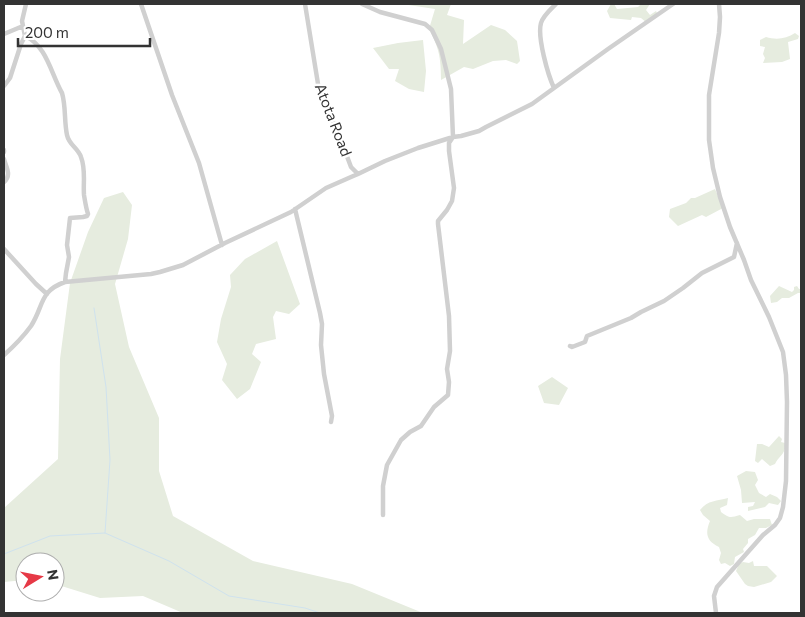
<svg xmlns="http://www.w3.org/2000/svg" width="805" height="617" font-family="Commissioner,sans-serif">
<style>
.green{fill:#e6ecdf}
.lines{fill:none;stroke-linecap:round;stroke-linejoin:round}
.stream{stroke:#cfe2ee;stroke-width:1}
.street{stroke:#d0d0d0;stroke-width:4.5}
.labels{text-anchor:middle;stroke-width:5;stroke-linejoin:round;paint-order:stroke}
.street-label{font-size:15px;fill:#333;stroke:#fff}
</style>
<rect width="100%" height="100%" fill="#fff"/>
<path class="green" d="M 402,4 L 451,4 L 447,15 L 464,20 L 463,44 L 491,25 L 505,30 L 517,41 L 520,61 L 517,64 L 506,60 L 493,61 L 473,69 L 464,67 L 441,80 C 441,57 439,48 429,29 L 435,9 Z
M 611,4 L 614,4 L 617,9 L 638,7 L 641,4 L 650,4 L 646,10 L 650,15 L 656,11 L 658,15 L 647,23 L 641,18 L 632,17 L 631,20 L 610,18 L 607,11 Z
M 795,33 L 799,36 L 798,39 L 788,42 L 790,59 L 782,62 L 763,63 L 765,58 L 763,54 L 765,47 L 760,46 L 760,40 L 766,37 C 776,40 786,39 795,33 Z
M 423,40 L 426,71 L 424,92 L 409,89 L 395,81 L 399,69 L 389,69 L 373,48 L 398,43 Z
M 715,189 L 723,208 L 706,217 L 702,215 L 678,226 L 669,217 L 670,209 L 686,203 L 691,198 L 695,198 Z
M 123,192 L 132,205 L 128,239 L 115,284 L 129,347 L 159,418 L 159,471 L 173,516 L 253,561 L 352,584 L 423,613 L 183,613 L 143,596 L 100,598 L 55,584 L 55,562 L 25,562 L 25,580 L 4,582 L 4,508 L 58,459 L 60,359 L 70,283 L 88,232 L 104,198 Z
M 277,241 L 300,304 L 289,314 L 276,311 L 273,317 L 276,339 L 256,344 L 252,354 L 261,362 L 250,389 L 237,399 L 222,380 L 227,364 L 217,342 L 221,319 L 231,287 L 230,275 L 245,259 Z
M 779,286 L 792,292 L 794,290 L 794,287 L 797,286 L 799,289 L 801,289 L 801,293 L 798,293 L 789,298 L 782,298 L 777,302 L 771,303 L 770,296 Z
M 552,377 L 568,388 L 559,405 L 544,403 L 538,386 Z
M 779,436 L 782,439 L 781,442 L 785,443 C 787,453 778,457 775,464 L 770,466 L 762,459 L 758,463 L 755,461 L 757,444 L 762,444 L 769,447 Z
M 746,471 L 755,472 L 758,480 L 755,485 L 759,493 L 766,497 L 770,494 L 777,497 L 781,501 L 778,505 L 769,503 L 765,507 L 748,511 L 748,507 L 753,506 L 755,502 L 742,503 L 741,490 L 737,476 Z
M 728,498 L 727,505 L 720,508 L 721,512 C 729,518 730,518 740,515 L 747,521 L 754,519 L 770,519 L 772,525 L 766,528 L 759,528 L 755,535 L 748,539 L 748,543 L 743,549 L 744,552 L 735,557 L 734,564 L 730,566 L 725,563 L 721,564 L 719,560 L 721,553 L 719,547 C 706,541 705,533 710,521 L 703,515 L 700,510 C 708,500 717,501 728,498 Z
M 753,561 L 754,566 L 767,566 L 777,576 L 771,582 L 754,587 L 748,586 L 745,584 L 736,571 L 739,564 L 743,562 L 749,563 Z"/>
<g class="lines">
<path class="stream" d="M 94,308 L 106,387 L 110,460 L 105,533
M 4,554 L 50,536 L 105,533 L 169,561 L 229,596 L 305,608 L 320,613"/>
<path class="street" d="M 26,4 L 22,21 L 25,36 C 47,46 51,74 62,93 C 66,106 64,121 67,135 C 69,145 78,148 81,157 C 86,170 83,182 84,195 C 85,201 86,208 88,214 L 87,216 L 83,217 L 70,218 L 67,245 L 69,257 L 66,273 L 65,282
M 141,4 L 172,95 L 199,163 L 222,245
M 305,4 L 319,90 L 339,135 L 351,167 L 358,174
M 362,4 L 380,12 L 425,24 L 432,30 L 441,49 L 451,89 L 453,137 L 449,143 L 449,151 L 454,188 L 452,201 L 447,210 L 438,221 L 438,224 L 449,316 L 450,351 L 447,369 L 449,382 L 448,395 L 434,407 L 421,426 L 410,432 L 401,440 L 387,465 L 383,486 L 383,515
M 4,34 L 23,26
M 4,86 L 10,78 L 21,44 L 25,36
M 554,88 C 548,75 537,37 541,23 C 543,16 551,9 556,4
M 4,150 L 4,152
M 4,159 C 6,167 12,175 4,182
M 295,209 L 320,313 L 322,324 L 321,345 L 324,374 L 332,416 L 331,422
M 4,249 L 36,284 L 47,294
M 570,346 L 572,347 L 585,342 L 587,336 L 631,318 L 641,312 L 664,301 L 683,288 L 702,273 L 734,257 L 737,243
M 4,355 C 13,347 23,337 31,326 C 44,306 39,291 65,282 L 151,274 L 160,272 L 183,265 L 225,243 L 291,212 L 326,188 L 351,177 L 358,174 L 385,161 L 418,148 L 453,137 L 461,136 L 479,131 L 486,127 L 532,104 L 608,49 L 673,4
M 716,613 L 714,596 L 717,587 L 763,535 L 775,525 L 780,518 L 783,507 L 786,481 L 787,402 L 786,375 L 783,352 L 769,317 L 751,280 L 744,260 L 730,227 L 720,197 L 713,168 L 709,140 L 709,95 L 719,33 L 720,17 L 719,4"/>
</g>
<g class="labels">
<g class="street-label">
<text transform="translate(333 120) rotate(69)" y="5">Atota Road</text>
</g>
</g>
<rect width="805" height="617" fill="none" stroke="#333333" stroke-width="10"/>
<g transform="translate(40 577) rotate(80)"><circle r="24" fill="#ffffff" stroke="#adadad"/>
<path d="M0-4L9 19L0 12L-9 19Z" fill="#e63946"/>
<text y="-8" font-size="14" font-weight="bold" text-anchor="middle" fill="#333333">N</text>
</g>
<path d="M18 38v8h132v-8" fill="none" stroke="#333333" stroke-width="2.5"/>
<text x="25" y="38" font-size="15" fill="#333333" stroke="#ffffff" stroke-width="4" paint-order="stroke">200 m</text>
</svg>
